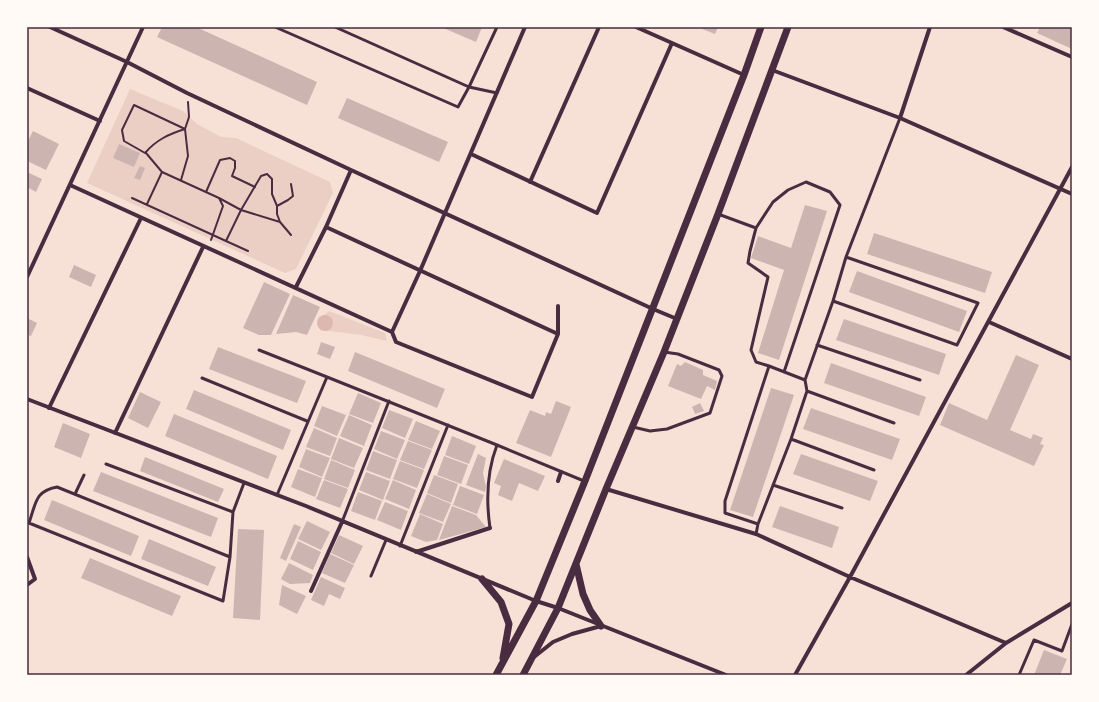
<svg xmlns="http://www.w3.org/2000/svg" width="1099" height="702" font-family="'PT Sans',sans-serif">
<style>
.green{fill:#ebcfc5}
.water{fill:#dcb8b0}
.building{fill:#ccb4b1}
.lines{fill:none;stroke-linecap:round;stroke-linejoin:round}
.path{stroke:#4a2c40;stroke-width:2}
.service{stroke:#4a2c40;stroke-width:3}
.minor{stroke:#4a2c40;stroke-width:4}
.tertiary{stroke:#4a2c40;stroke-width:7}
.neatline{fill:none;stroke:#4a2c40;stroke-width:1.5}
</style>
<rect width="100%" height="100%" fill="#f7e1d7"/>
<path class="green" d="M 130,89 L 183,111 L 197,124 L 221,137 L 236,138 L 330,182 L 333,193 L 296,269 L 285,273 L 87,183 Z
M 329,311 L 385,333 L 387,341 L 361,335 L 321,330 L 318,326 L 318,320 Z"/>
<path class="water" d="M317 323a8 8 0 1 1 16 0a8 8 0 1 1-16 0Z"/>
<path class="building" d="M 162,27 L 196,27 L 317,82 L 307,105 L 157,37 Z
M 441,27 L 482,27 L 476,42 Z
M 697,27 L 718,27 L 715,34 Z
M 1040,27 L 1072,27 L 1072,49 L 1037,33 Z
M 347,98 L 448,142 L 439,162 L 338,118 Z
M 33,131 L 59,144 L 46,170 L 27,161 L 27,143 Z
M 119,144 L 140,153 L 134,167 L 113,158 Z
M 140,166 L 145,168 L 140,180 L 134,178 Z
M 27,172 L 42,179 L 36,192 L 27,187 Z
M 805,205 L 827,211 L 779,360 L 758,353 L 784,270 L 751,258 L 758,236 L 791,248 Z
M 874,233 L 992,272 L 985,293 L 867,254 Z
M 74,265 L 96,275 L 91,287 L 69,277 Z
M 857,271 L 967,311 L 959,332 L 849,292 Z
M 264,282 L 290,294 L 271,335 L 259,335 L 243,328 Z
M 293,295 L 320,307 L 307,335 L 296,332 L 276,334 Z
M 27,318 L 37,323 L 31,336 L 27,335 Z
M 844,319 L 946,354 L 939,375 L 836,340 Z
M 321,342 L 335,347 L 330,359 L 317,354 Z
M 218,347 L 306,381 L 297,403 L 209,369 Z
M 355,352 L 445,389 L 437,408 L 348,371 Z
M 1016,355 L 1039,365 L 1010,430 L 1031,439 L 1033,434 L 1043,438 L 1040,444 L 1044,445 L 1034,466 L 940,425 L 949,403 L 987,420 Z
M 685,362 L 703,370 L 703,375 L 717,381 L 715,390 L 707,386 L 701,399 L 668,386 L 677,364 L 681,366 Z
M 831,363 L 926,397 L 919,416 L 824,383 Z
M 771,388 L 794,395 L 753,517 L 730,510 Z
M 194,390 L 291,430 L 283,450 L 186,409 Z
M 140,392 L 161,402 L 148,428 L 128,418 Z
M 358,393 L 381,403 L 373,423 L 349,414 Z
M 556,401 L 571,407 L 551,457 L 516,443 L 530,410 L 545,416 L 546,412 L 551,414 Z
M 700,403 L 704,411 L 695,414 L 692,407 Z
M 322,406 L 346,415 L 337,436 L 314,426 Z
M 811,408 L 900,439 L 892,460 L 803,429 Z
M 389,410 L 413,419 L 405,438 L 382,428 Z
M 174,414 L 277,456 L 268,479 L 165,436 Z
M 349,415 L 372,425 L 364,446 L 340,436 Z
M 416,421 L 440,431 L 432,449 L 408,440 Z
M 63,423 L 90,434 L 81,458 L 54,447 Z
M 314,428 L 337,438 L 330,456 L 306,447 Z
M 381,431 L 405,440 L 397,459 L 374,449 Z
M 452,436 L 476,446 L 469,464 L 445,455 Z
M 339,438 L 363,448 L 354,468 L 331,459 Z
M 408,441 L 432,450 L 424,469 L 400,460 Z
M 306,449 L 330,458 L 322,477 L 299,467 Z
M 373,451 L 397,460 L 390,479 L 366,470 Z
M 478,454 L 486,458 L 483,473 L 486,487 L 485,492 L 466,485 Z
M 801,454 L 878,481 L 870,501 L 793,474 Z
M 444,456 L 468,465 L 461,484 L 437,475 Z
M 145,457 L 224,489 L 218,502 L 140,471 Z
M 504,459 L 545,476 L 538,491 L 519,483 L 512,501 L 498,495 L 501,486 L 494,483 Z
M 331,460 L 355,470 L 348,488 L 324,479 Z
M 400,461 L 424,470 L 417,488 L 393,479 Z
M 298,469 L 322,478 L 315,497 L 291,487 Z
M 101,472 L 218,518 L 211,537 L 93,491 Z
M 366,472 L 390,481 L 383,500 L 359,490 Z
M 434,475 L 458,484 L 451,503 L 427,493 Z
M 324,480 L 348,489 L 340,508 L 316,499 Z
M 393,480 L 416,490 L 409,509 L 385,499 Z
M 460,486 L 484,495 L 477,514 L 453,505 Z
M 358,492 L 382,501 L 375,520 L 351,511 Z
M 427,494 L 451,504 L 443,522 L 419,513 Z
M 52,500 L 139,536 L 131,556 L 44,520 Z
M 385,502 L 408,511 L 401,530 L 377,520 Z
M 452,506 L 476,515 L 486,527 L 439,540 Z
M 780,506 L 839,527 L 832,548 L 772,527 Z
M 420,514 L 443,524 L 437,540 L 426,542 L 411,536 Z
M 307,521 L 330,532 L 321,550 L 298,539 Z
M 294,524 L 301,527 L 286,561 L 280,558 Z
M 238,529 L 264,530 L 260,620 L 233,618 Z
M 339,535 L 363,546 L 354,564 L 331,553 Z
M 149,539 L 216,567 L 208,586 L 141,559 Z
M 298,541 L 321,552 L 313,570 L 290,559 Z
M 330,554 L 354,565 L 345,583 L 322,573 Z
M 90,558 L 181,596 L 172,616 L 81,578 Z
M 289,563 L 313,575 L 310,583 L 290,584 L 281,579 Z
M 321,577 L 345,588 L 340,599 L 329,594 L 324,606 L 311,600 Z
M 282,585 L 306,596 L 297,614 L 279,605 Z
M 1044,650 L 1067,659 L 1060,675 L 1034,675 Z"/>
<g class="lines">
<path class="path" d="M 146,153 L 162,172 L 219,198 L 241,210 L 261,176 L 267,174 L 272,179 L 272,194 L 277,206
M 181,180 L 188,156 L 185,129 C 169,134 156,140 145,153 L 124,141 L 122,130 L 134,105 L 185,129 L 189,117 L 188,102
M 206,192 L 220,160 L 230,158 L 235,161 L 235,168 L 232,176 L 255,187
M 132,198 L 226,241 L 241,210 L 280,222 L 277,214 L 277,206 L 288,200 L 293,196 L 291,184
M 147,204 L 162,172
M 280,222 L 291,235
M 211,240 L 223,206 L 219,198
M 226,241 L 248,251"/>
<path class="service" d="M 275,27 L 458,107 L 469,87 L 497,93
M 335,27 L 469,87 L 497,27
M 718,214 L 756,228 L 773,202 L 788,190 L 806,182 L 830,192 L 840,205 L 784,372
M 756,228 L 750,251 L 748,263 L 768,277 L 751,350 L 756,362 L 769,366
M 833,301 L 957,345 L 978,303 L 846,257
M 817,345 L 920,380
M 259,350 L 327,377
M 202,378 L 307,421
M 807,391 L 894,423
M 633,427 L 650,431 L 667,429 L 710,413 L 722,376 L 719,370 L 678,354 L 664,352
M 791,439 L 874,470
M 106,464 L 233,512 L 230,557 L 223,601 L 29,523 C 36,503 35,491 57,487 L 230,557
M 773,485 L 842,508
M 75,494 L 84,475
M 277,495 L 327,377 L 497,445 L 584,481
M 233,512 L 244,483
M 342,522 L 389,401
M 758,524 L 725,513 L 725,501 L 769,366 L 805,380
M 490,528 C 486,500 487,471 497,445
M 756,534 L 758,524 L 791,439 L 807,391 L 805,380 L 833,301 L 846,257 L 900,118
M 400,546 L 448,425
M 371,576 L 386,540
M 1019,675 L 1034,640 L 1062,651 L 1072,624"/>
<path class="minor" d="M 50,27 L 127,62 L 187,93 L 351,170 L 653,309 L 677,319
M 636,27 L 744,75
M 1003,27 L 1072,57
M 772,70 L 900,118 L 1072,194
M 27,88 L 100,121
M 900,118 L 930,27
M 471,154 L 597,213 L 672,43
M 530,182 L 599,27
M 70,185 L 392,332 L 396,342 L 532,397 L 558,334 L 558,306
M 326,227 L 558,334
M 27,277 L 143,27
M 296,287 L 326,227 L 351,170
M 989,322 L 1072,359
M 392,332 L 420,271 L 525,27
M 27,399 L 306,506 L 536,601 L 558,608 L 726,675
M 49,408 L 141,218
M 115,433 L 203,247
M 558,481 L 561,472
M 606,489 L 756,534 L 850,577 L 1006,643 L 1072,603
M 416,552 L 490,528
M 27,557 L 35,579 L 27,585
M 311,591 L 342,522
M 534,657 L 553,642 L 572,634 L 601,626
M 795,675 L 850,577 L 1072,167
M 966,675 L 1006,643"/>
<path class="tertiary" d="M 576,564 L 583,594 L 590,610 L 601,626
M 482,579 L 501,602 L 509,624 L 503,658
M 496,675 L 536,601 L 585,481 L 744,75 L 761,27
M 523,675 L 558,608 L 606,489 L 664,352 L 718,214 L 788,27"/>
</g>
<rect width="1099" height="702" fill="none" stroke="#fffaf5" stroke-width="56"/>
<rect x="28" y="28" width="1043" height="646" class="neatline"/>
</svg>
